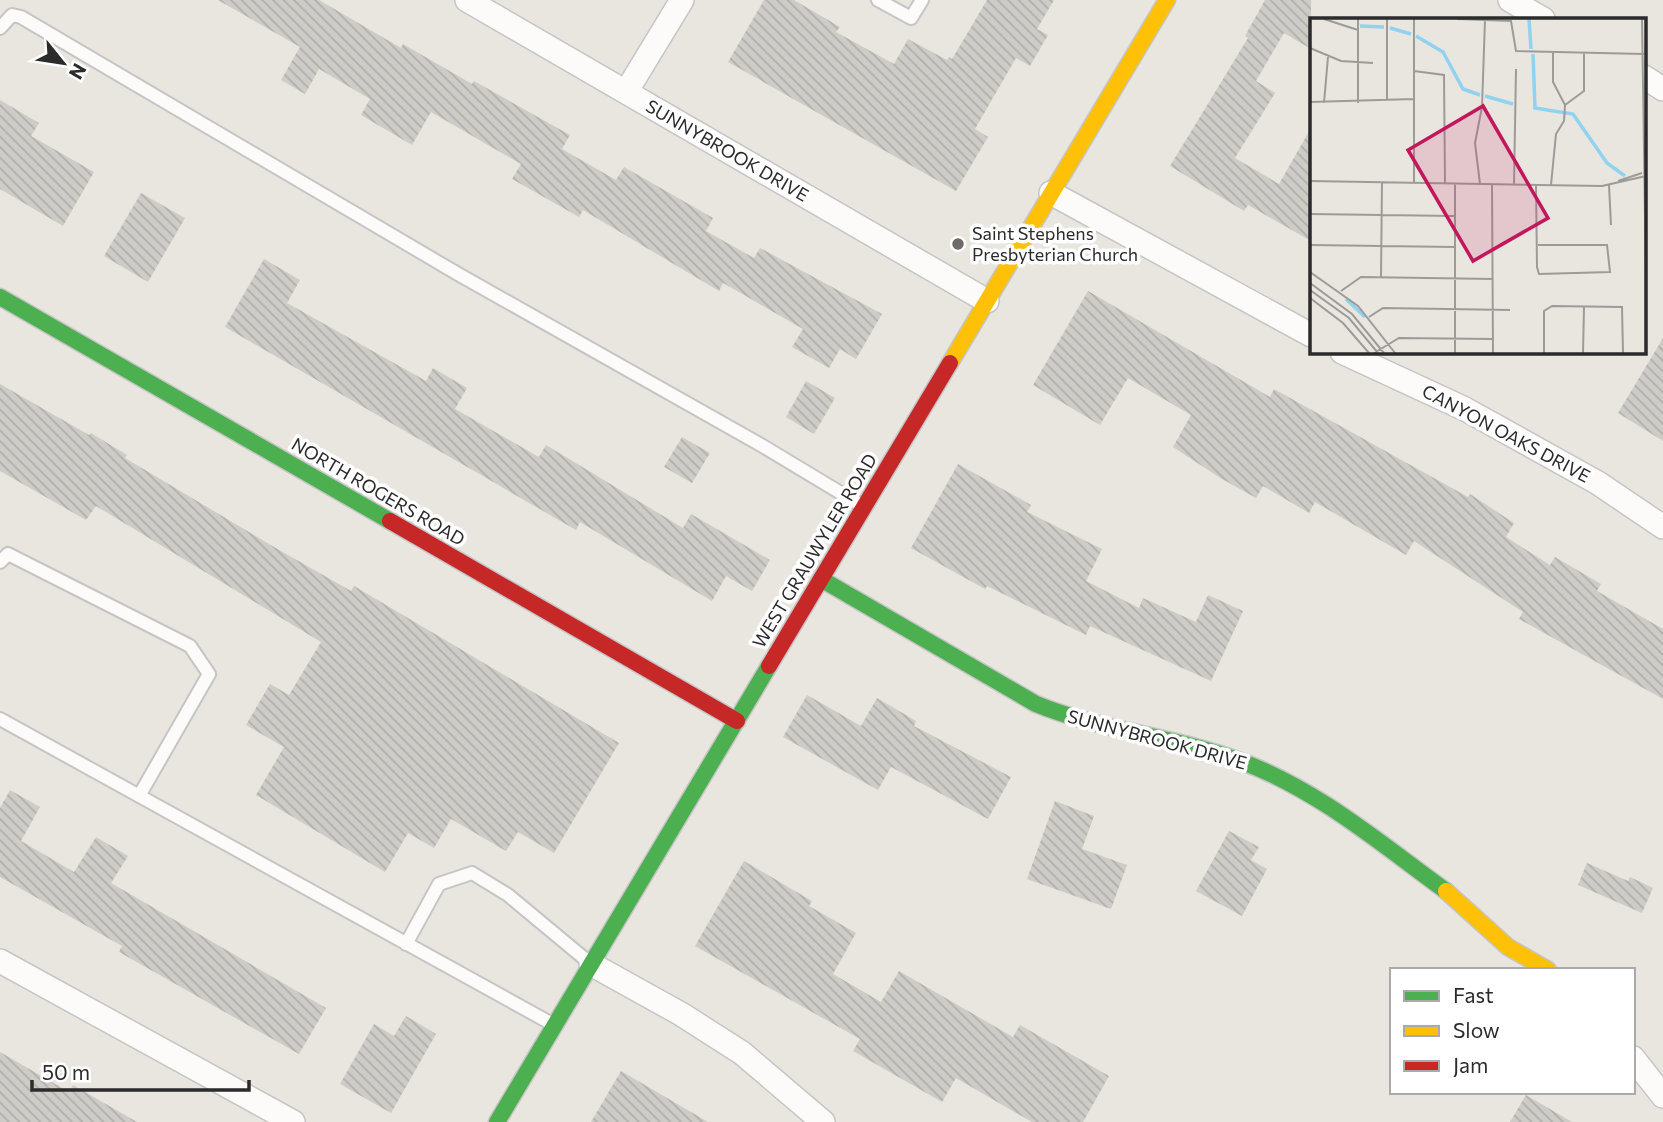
<svg xmlns="http://www.w3.org/2000/svg" width="1663" height="1122" font-family="Commissioner,sans-serif">
<style>
.building{fill:url(#building-back-hatch)}
.lines{fill:none;stroke-linecap:round;stroke-linejoin:round}
.lane-casing{stroke:#c6c5c6;stroke-width:16}
.street-casing{stroke:#c6c5c6;stroke-width:26}
.fast-casing{stroke:#c6c5c6;stroke-width:19}
.slow-casing{stroke:#c6c5c6;stroke-width:19}
.jam-casing{stroke:#c6c5c6;stroke-width:19}
.lane{stroke:#fcfbfa;stroke-width:12}
.street{stroke:#fcfbfa;stroke-width:23}
.fast{stroke:#4caf50;stroke-width:16}
.slow{stroke:#ffc107;stroke-width:16}
.jam{stroke:#c62828;stroke-width:16}
.poi-dot{fill:#6e6c6a;stroke:#fff;stroke-width:2.5}
.labels{text-anchor:middle;stroke-width:7;stroke-linejoin:round;paint-order:stroke}
.street-label{font-size:18px;fill:#2b2b2b;stroke:#fff}
.poi-label{font-size:18px;fill:#2b2b2b;stroke:#fff;text-anchor:start}
.inset-river{fill:none;stroke:#90d2ef;stroke-width:3.5}
.inset-road{fill:none;stroke:#9d9b98;stroke-width:2}
.view{fill:#c2185b;fill-opacity:0.15;stroke:#c2185b;stroke-width:3.5}
.inset-edge{fill:none;stroke:#2b2b2b;stroke-width:3.5}
</style>
<defs>
<pattern id="building-back-hatch" width="6" height="6" patternUnits="userSpaceOnUse" patternTransform="scale(1.75)"><rect width="6" height="6" fill="#ceccc7"/><path d="M-1 5l2 2M0 0l6 6M5-1l2 2" fill="none" stroke="#b1afab"/></pattern>
</defs>
<rect width="100%" height="100%" fill="#e9e6e0"/>
<path class="building" d="M 218,0 L 319,0 L 401,48 L 403,44 L 472,84 L 474,81 L 570,135 L 562,149 L 616,180 L 624,167 L 713,218 L 706,231 L 754,258 L 760,248 L 882,314 L 856,359 L 840,349 L 829,368 L 792,347 L 803,329 L 723,283 L 719,291 L 583,210 L 579,217 L 512,179 L 521,164 L 431,112 L 412,145 L 361,115 L 370,99 L 319,69 L 305,94 L 281,80 L 300,47 Z
M 764,0 L 794,0 L 840,27 L 836,32 L 894,64 L 908,39 L 947,60 L 949,57 L 952,59 L 987,0 L 1054,0 L 1037,29 L 1048,35 L 1030,66 L 1016,58 L 975,129 L 988,137 L 956,191 L 728,62 Z
M 1265,0 L 1311,0 L 1311,49 L 1284,33 L 1256,81 L 1275,93 L 1235,158 L 1279,184 L 1311,128 L 1311,241 L 1248,205 L 1244,211 L 1170,166 L 1248,38 L 1245,36 Z
M 0,100 L 39,123 L 31,136 L 94,172 L 63,226 L 0,189 Z
M 141,193 L 185,218 L 148,282 L 104,256 Z
M 264,259 L 300,280 L 287,303 L 426,381 L 433,368 L 467,388 L 455,409 L 539,457 L 546,445 L 683,528 L 691,514 L 770,560 L 752,591 L 726,576 L 712,601 L 580,522 L 576,530 L 225,327 Z
M 1088,291 L 1270,397 L 1274,389 L 1468,497 L 1470,494 L 1514,523 L 1506,537 L 1550,565 L 1555,557 L 1601,584 L 1597,591 L 1663,629 L 1663,699 L 1519,619 L 1523,612 L 1414,541 L 1406,555 L 1315,502 L 1309,513 L 1263,486 L 1256,498 L 1222,479 L 1173,447 L 1191,415 L 1128,378 L 1100,425 L 1033,385 Z
M 1663,338 L 1663,441 L 1618,413 Z
M 806,381 L 835,398 L 814,434 L 786,417 Z
M 0,384 L 89,435 L 91,433 L 127,455 L 125,458 L 274,547 L 351,591 L 354,586 L 619,743 L 554,853 L 518,832 L 506,851 L 451,819 L 434,848 L 408,833 L 385,872 L 256,795 L 284,747 L 246,725 L 270,684 L 289,695 L 321,642 L 96,506 L 86,520 L 0,471 Z
M 682,437 L 710,453 L 692,483 L 664,467 Z
M 958,464 L 1031,505 L 1027,512 L 1102,549 L 1086,581 L 1139,608 L 1143,598 L 1196,622 L 1208,595 L 1243,611 L 1211,681 L 1090,626 L 1086,635 L 987,586 L 985,589 L 911,548 Z
M 807,695 L 861,726 L 877,698 L 916,721 L 914,726 L 1011,777 L 988,819 L 891,767 L 878,790 L 783,737 Z
M 10,790 L 40,807 L 21,841 L 74,872 L 96,837 L 128,856 L 111,883 L 326,1008 L 299,1054 L 119,952 L 122,946 L 0,877 L 0,808 Z
M 1055,801 L 1094,816 L 1082,849 L 1127,865 L 1111,909 L 1027,879 Z
M 1229,831 L 1259,847 L 1251,860 L 1267,869 L 1242,916 L 1196,891 Z
M 744,861 L 812,901 L 809,906 L 856,933 L 833,974 L 881,1002 L 899,971 L 1013,1037 L 1020,1025 L 1109,1076 L 1083,1122 L 1032,1122 L 956,1078 L 942,1102 L 853,1051 L 860,1039 L 695,946 Z
M 1587,863 L 1628,881 L 1630,877 L 1653,888 L 1642,913 L 1578,885 Z
M 406,1016 L 436,1034 L 391,1113 L 340,1084 L 374,1024 L 394,1036 Z
M 0,1052 L 69,1092 L 73,1085 L 137,1122 L 0,1122 Z
M 621,1071 L 708,1122 L 591,1122 Z
M 1526,1095 L 1572,1122 L 1510,1122 Z"/>
<g class="lines">
<g class="lane-casing">
<path id="lane" d="M 878,0 L 911,18 L 922,0
M 0,28 L 12,15 L 21,17 L 458,274 L 761,445 L 864,507
M 0,562 L 8,554 L 190,646 L 209,674 L 139,796
M 0,719 L 554,1025
M 406,944 L 439,884 L 472,873 L 508,895 L 591,964"/>
</g>
<g class="street-casing">
<path id="street" d="M 467,0 L 987,301
M 1510,0 L 1543,19
M 1644,77 L 1663,89
M 626,92 L 682,0
M 1051,193 L 1311,335
M 1342,352 L 1465,409 L 1598,483 L 1663,527
M 0,961 L 293,1122
M 591,964 L 681,1014 L 742,1053 L 823,1122
M 1633,1058 L 1663,1096"/>
</g>
<g class="fast-casing">
<path id="fast" d="M 0,297 L 390,521
M 821,579 L 1036,704 C 1102,731 1174,736 1240,761 C 1317,789 1381,844 1446,891
M 497,1122 L 769,666"/>
</g>
<g class="slow-casing">
<path id="slow" d="M 950,363 L 1167,0
M 1446,891 L 1508,947 L 1548,970"/>
</g>
<g class="jam-casing">
<path id="jam" d="M 390,521 L 737,721
M 769,666 L 950,363"/>
</g>
<use href="#lane" class="lane"/>
<use href="#street" class="street"/>
<use href="#fast" class="fast"/>
<use href="#slow" class="slow"/>
<use href="#jam" class="jam"/>
</g>
<circle class="poi-dot" cx="958" cy="244" r="7"/>
<g class="labels">
<g class="street-label">
<text transform="translate(727 151) rotate(30)" y="6">SUNNYBROOK DRIVE</text>
<text transform="translate(1506 434) rotate(28)" y="6">CANYON OAKS DRIVE</text>
<text transform="translate(378 492) rotate(30)" y="6">NORTH ROGERS ROAD</text>
<text transform="translate(815 551) rotate(-59)" y="6">WEST GRAUWYLER ROAD</text>
<text transform="translate(1157 740) rotate(15)" y="6">SUNNYBROOK DRIVE</text>
</g>
<g class="poi-label">
<text x="972" y="240">Saint Stephens<tspan x="972" dy="21">Presbyterian Church</tspan></text>
</g>
</g>
<g transform="translate(1310 18)">
<rect width="336" height="336" fill="#e9e6e0"/>
<path class="inset-river" d="M 219,1 L 221,31M 50,8 L 74,9M 80,10 L 101,16M 106,18 L 133,34 L 153,71 L 170,77M 223,36 L 225,90 L 263,96 L 297,145 L 315,158M 175,78 L 203,86M 36,281 L 55,299"/>
<path class="inset-road" d="M 14,1 L 48,12M 77,1 L 77,82M 147,1 L 201,3 L 206,33 L 334,36M 332,1 L 336,263M 336,22 L 336,176M 0,30 L 31,43 L 63,45M 104,53 L 134,57 L 135,165M 0,84 L 104,81M 14,85 L 18,39M 48,85 L 48,1M 255,87 L 274,73 L 274,35M 0,163 L 292,168 L 336,158M 308,163 L 332,155M 104,165 L 104,1M 145,166 L 145,335M 170,166 L 165,125 L 172,89 L 175,2M 182,166 L 183,335M 204,166 L 206,51M 226,167 L 227,249 L 229,256 L 300,254 L 297,227 L 228,227M 241,167 L 246,116 L 254,103 L 255,87 L 243,64 L 243,34M 299,167 L 301,207M 0,196 L 144,198M 0,227 L 144,229M 0,254 L 48,288 L 85,335M 71,259 L 72,164M 0,265 L 42,296 L 74,335M 0,272 L 39,300 L 68,335M 31,273 L 51,259 L 183,261M 0,280 L 33,305 L 59,335M 59,299 L 73,290 L 200,292M 64,335 L 89,320 L 183,321M 234,335 L 234,293 L 242,288 L 312,289 L 313,335M 273,335 L 274,289"/>
<path class="view" d="M 173,88 L 238,200 L 163,243 L 98,132 Z"/>
<rect width="336" height="336" class="inset-edge"/>
</g>
<rect x="1390" y="968" width="245" height="126" fill="#ffffff" stroke="#aaaaaa" stroke-width="2"/>
<rect x="1404" y="991" width="35" height="10" fill="#4caf50" stroke="#aaaaaa" stroke-width="2"/>
<text x="1453" y="1003" font-size="21" fill="#2b2b2b">Fast</text>
<rect x="1404" y="1026" width="35" height="10" fill="#ffc107" stroke="#aaaaaa" stroke-width="2"/>
<text x="1453" y="1038" font-size="21" fill="#2b2b2b">Slow</text>
<rect x="1404" y="1061" width="35" height="10" fill="#c62828" stroke="#aaaaaa" stroke-width="2"/>
<text x="1453" y="1073" font-size="21" fill="#2b2b2b">Jam</text>
<g transform="translate(63 63) rotate(120)" stroke="#ffffff" stroke-width="5" paint-order="stroke">
<path d="M0-5L12 26L0 18L-12 26Z" fill="#2b2b2b"/>
<text y="-10" font-size="19" font-weight="bold" text-anchor="middle" fill="#2b2b2b">N</text>
</g>
<path d="M32 1080v10h217v-10" fill="none" stroke="#2b2b2b" stroke-width="3.5"/>
<text x="42" y="1080" font-size="21" fill="#2b2b2b" stroke="#ffffff" stroke-width="5" paint-order="stroke">50 m</text>
</svg>
